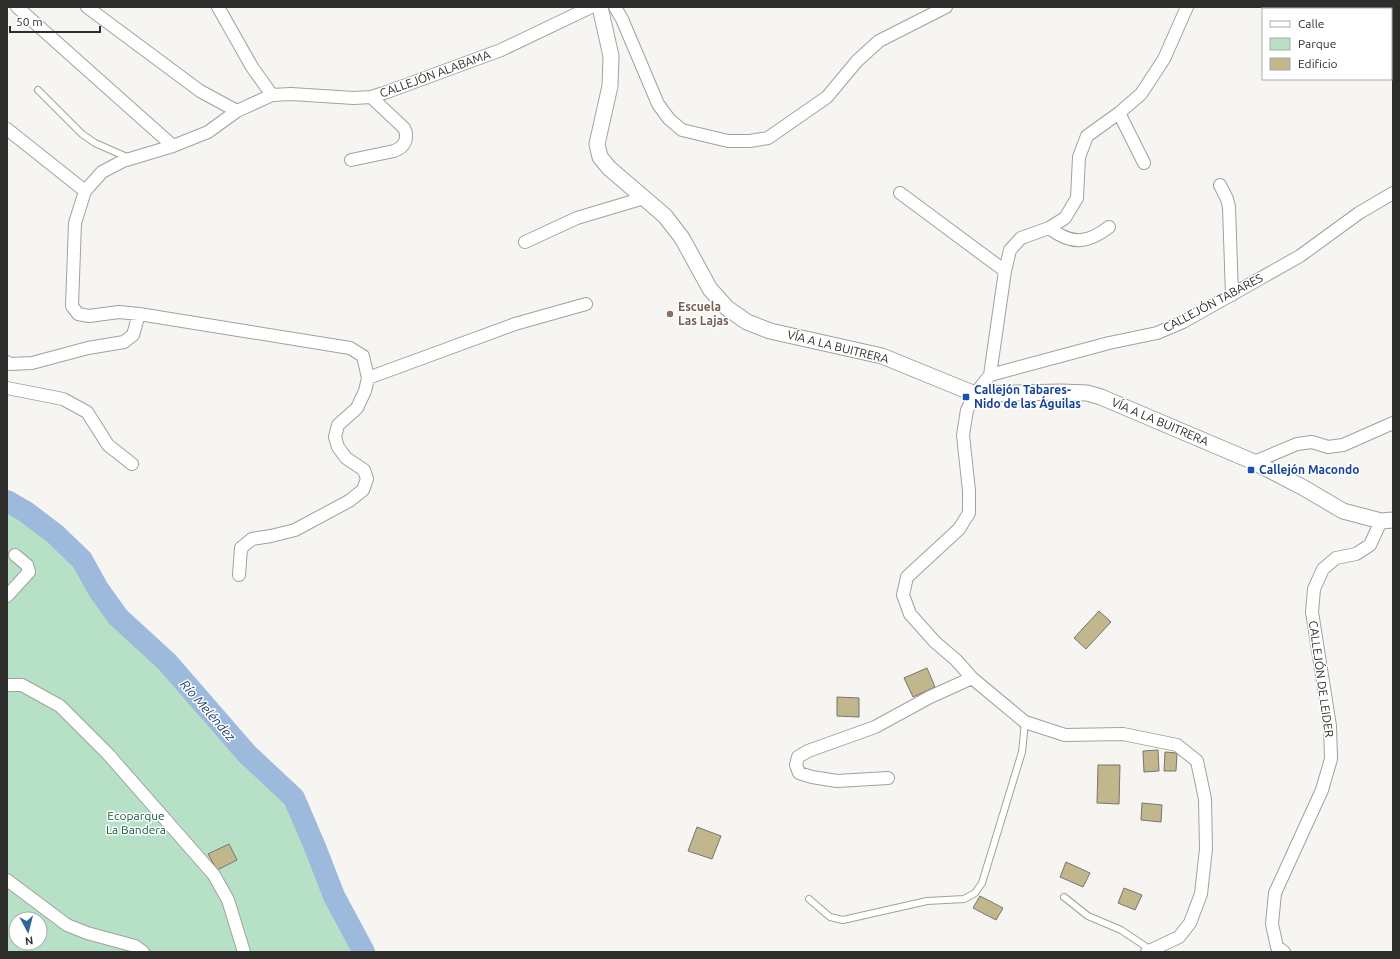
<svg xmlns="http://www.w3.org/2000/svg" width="1400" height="959" font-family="Ubuntu,sans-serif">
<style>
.green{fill:#b6e1c7;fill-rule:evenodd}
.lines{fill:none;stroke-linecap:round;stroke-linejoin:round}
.river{stroke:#9db9db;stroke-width:22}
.building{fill:#c2b68c;stroke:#767572}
.service-casing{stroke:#a2a19e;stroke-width:8}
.minor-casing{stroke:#a2a19e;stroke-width:14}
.tertiary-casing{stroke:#a2a19e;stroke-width:17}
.service{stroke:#fff;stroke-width:6}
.minor{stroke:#fff;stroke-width:12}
.tertiary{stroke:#fff;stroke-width:15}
.education-dot{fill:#8d6e63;stroke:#fff;stroke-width:1.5}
.transit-dot{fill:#1a4fb4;stroke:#fff;stroke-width:1.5}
.labels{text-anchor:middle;stroke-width:3;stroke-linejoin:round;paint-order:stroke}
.street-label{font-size:12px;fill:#2d2d2c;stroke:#fff}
.education-label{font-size:12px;font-weight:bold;fill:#785e54;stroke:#fff;text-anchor:start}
.transit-label{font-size:12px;font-weight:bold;fill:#164399;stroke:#fff;text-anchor:start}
.park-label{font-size:12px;fill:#125a3a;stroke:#fff}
.water-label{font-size:13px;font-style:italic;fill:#1b426e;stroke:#fff}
</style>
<rect width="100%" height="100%" fill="#f6f5f2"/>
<path class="green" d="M 7,501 L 26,512 L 55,534 L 82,560 L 98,589 L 118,617 L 167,662 L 247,754 L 294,798 L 315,847 L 334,896 L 364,952 L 7,952 ZM 16,919 L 40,919 L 40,943 L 16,943 Z"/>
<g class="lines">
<path class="river" d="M 7,501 L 26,512 L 55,534 L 82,560 L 98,589 L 118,617 L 167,662 L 247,754 L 294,798 L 315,847 L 334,896 L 364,952"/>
</g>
<path class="building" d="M 1099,611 L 1111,622 L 1086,649 L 1074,638 Z
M 927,668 L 935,687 L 913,697 L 904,678 Z
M 837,697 L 859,698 L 859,717 L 837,716 Z
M 1158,750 L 1159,771 L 1144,772 L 1143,751 Z
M 1165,752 L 1177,753 L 1176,771 L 1164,771 Z
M 1098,765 L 1120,765 L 1119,804 L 1097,803 Z
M 1142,803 L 1162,805 L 1161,822 L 1141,820 Z
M 697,827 L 721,836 L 712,859 L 688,851 Z
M 229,844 L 237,860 L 217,870 L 208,854 Z
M 1066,862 L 1090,873 L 1083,887 L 1060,877 Z
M 1124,888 L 1142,895 L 1135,910 L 1118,903 Z
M 980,896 L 1003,908 L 996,920 L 973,908 Z"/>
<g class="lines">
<g class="service-casing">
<path id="service" d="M 38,90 L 82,134 L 95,143 L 129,158
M 1064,897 L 1088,916 L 1121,930 L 1151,950
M 809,899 L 830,917 L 843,920 L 927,901 L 964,899 L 975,893 L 982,883 L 1022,752 L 1025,722"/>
</g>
<g class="minor-casing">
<path id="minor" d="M 17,7 L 173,146
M 87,7 L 200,91 L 237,111
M 218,7 L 252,67 L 272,95
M 615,7 L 622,19 L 658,104 L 669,119 L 682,130 L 728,141 L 750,141 L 768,138 L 827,97 L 857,61 L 879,41 L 946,7
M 1119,113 L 1144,163
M 7,129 L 85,191
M 351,160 L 394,151 C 405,147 409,138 404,128 L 371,97
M 1220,185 L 1227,199 L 1229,207 L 1232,295
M 900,193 L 1005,271
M 1049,228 C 1072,245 1087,244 1109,227
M 525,242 L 577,218 L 644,198
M 7,362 L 10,364 L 32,363 L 88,348 L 124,342 L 133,335 L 139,314
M 990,375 L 1005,271 L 1010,250 L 1021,238 L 1049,228 L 1065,218 L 1077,198 L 1079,157 L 1087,136 L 1119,113 L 1141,94 L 1164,59 L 1187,7
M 368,378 L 515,324 L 586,304
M 7,388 L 63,399 L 87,412 L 108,445 L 132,464
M 1254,462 L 1297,444 L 1312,442 L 1328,447 L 1343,445 L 1393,423
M 239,575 L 241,548 L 252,539 L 271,536 L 295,530 L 349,501 L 363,490 L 367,479 L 364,470 L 346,458 L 338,447 L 335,437 L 338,425 L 357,408 L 365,391 L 368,378 L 363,356 L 350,348 L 139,314 L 119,312 L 89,316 L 78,314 L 72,306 L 75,223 L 85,191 L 102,172 L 123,161 L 173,146 L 208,132 L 237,111 L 272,95 L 291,94 L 354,98 L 371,97 L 387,92 L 501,50 L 591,7
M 7,596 L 29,572 L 27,565 L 15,555
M 7,685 L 22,685 L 60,706 L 108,754 L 214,875 L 228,900 L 244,952
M 888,778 L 837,781 L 812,777 L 799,773 L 796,765 L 798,757 L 808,751 L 875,727 L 930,697 L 972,678
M 7,880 L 67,925 L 87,933 L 135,946 L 143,952
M 1147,952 L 1179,937 L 1190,923 L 1201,894 L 1206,849 L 1205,799 L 1197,761 L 1177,745 L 1123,734 L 1065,735 L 1025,722 L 972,678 L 956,660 L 935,642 L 910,614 L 903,595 L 907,577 L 959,529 L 969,513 L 969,491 L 963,435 L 967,410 L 975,394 L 990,375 L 1109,343 L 1157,333 L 1183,322 L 1300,256 L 1359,213 L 1393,193
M 1284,952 L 1277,947 L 1272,924 L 1275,893 L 1322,790 L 1331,759 L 1330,726 L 1312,612 L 1314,589 L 1323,569 L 1336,558 L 1356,554 L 1370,545 L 1381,521"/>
</g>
<g class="tertiary-casing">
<path id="tertiary" d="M 600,7 L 611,56 L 610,86 L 597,144 L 600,157 L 609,168 L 665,216 L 682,238 L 710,289 L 727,308 L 747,322 L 770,331 L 882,356 L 975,394 L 1061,392 L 1087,393 L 1101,397 L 1254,462 L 1304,488 L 1343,511 L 1381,521 L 1393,520"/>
</g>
<use href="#service" class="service"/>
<use href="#minor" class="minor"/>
<use href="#tertiary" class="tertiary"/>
</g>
<circle class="education-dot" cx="670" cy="314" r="4"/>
<g class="transit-dot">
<rect x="962" y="393" width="8" height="8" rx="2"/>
<rect x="1247" y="466" width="8" height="8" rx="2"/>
</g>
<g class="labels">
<g class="street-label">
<text transform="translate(435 74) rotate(-20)" y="4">CALLEJÓN ALABAMA</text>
<text transform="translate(1213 303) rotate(-28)" y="4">CALLEJÓN TABARES</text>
<text transform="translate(838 347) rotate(14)" y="4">VÍA A LA BUITRERA</text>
<text transform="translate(1160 422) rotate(23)" y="4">VÍA A LA BUITRERA</text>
<text transform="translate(1321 679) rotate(82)" y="4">CALLEJÓN DE LEIDER</text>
</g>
<g class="education-label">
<text x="678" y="311">Escuela<tspan x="678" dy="14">Las Lajas</tspan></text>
</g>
<g class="transit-label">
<text x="974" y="394">Callejón Tabares-<tspan x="974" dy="14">Nido de las Águilas</tspan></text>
<text x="1259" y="474">Callejón Macondo</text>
</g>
<g class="park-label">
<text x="136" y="820">Ecoparque<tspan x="136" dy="14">La Bandera</tspan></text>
</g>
<g class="water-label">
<text transform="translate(208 710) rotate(49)" y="5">Río Meléndez</text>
</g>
</g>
<rect width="1400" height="959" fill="none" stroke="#2d2d2c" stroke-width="16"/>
<rect x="1262" y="8" width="130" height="72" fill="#ffffff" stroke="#ababab"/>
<rect x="1270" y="21" width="20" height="6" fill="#ffffff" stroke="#ababab"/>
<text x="1298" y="28" font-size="12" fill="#2d2d2c">Calle</text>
<rect x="1270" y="38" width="20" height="12" fill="#b6e1c7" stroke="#ababab"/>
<text x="1298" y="48" font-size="12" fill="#2d2d2c">Parque</text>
<rect x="1270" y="58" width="20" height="12" fill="#c2b68c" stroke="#ababab"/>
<text x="1298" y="68" font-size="12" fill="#2d2d2c">Edificio</text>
<g transform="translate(28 931) rotate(173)"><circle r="19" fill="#ffffff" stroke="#ababab"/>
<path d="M0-3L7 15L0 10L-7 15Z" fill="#2b669d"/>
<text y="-6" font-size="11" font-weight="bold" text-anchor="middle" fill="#2d2d2c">N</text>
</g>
<path d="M10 26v6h90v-6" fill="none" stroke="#2d2d2c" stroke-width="2"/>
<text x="16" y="26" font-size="12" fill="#2d2d2c" stroke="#ffffff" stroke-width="3" paint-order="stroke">50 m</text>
</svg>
